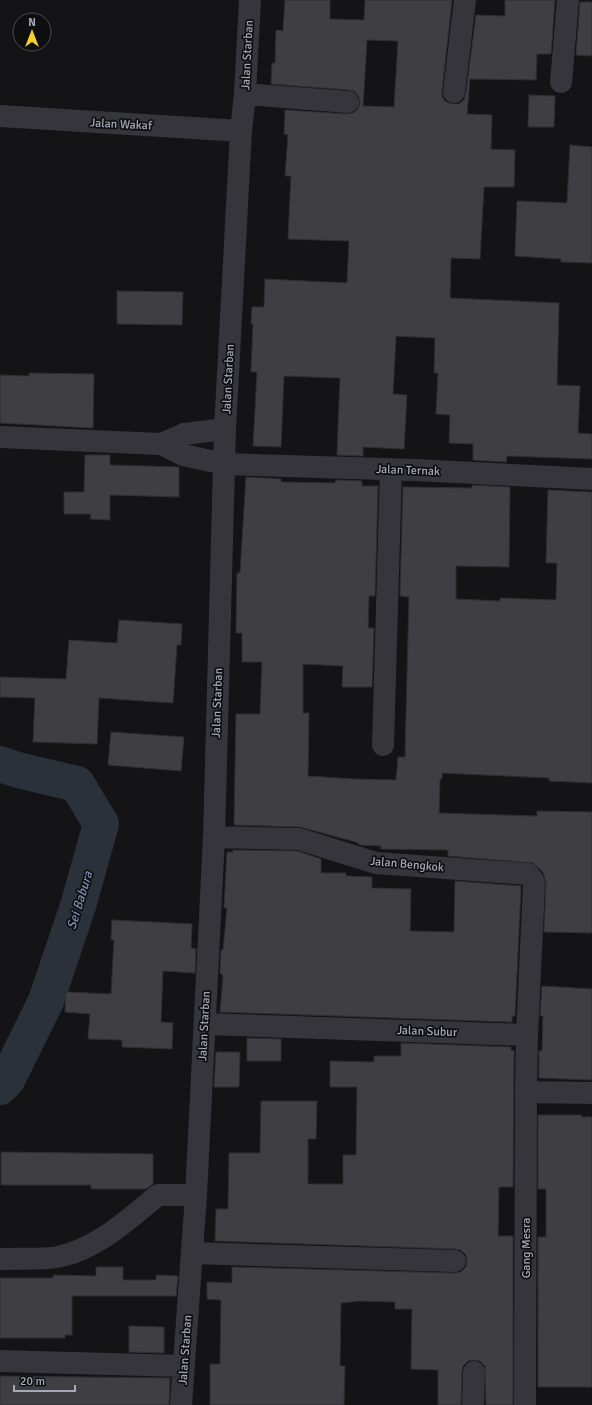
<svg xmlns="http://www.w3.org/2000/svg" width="592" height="1405" font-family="Signika,sans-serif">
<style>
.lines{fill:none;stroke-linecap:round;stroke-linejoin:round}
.river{stroke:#2a313a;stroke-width:36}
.building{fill:#3f3e43;stroke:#2f2e32;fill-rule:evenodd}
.minor{stroke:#35353b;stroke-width:22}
.labels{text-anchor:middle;stroke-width:3.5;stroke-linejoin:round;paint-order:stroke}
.street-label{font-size:12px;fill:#a6a8b7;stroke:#0f0f11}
.water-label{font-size:13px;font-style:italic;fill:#7c91b3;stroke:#0f0f11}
</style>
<rect width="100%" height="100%" fill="#141416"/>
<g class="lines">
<path class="river" d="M 0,764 L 18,770 L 77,784 L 101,824 L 78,906 L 46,1001 L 7,1080 L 0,1087"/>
</g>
<path class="building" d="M 285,0 L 330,0 L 330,19 L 364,20 L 365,0 L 452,0 L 442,91 L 442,97 L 446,102 L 453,104 L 459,104 L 464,100 L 466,93 L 476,15 L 505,16 L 505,0 L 555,0 L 551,54 L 537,54 L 536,80 L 470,79 L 467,114 L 492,115 L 491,149 L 515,150 L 514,187 L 484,187 L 480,259 L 451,258 L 450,298 L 559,303 L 557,385 L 580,386 L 578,433 L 592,434 L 592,459 L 507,456 L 506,462 L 473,460 L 473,444 L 449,443 L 450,415 L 436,414 L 438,373 L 434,373 L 435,338 L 396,336 L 393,394 L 407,395 L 404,449 L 363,447 L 363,456 L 337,455 L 340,378 L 284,376 L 281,447 L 253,446 L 257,372 L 251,372 L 253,324 L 251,324 L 252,307 L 264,307 L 265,279 L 347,283 L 349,241 L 288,239 L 291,176 L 285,176 L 288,135 L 284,134 L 285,110 L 347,114 L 353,113 L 358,109 L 360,103 L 359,97 L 355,92 L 349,90 L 271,84 L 272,63 L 275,63 L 276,30 L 283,31 ZM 367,40 L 398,41 L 394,107 L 363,106 Z
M 580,2 L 592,2 L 592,56 L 576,55 Z
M 529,95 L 555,96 L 554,127 L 528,127 Z
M 570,145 L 592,147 L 592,263 L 561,262 L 561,259 L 515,256 L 517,201 L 567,203 Z
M 117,291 L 183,292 L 182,325 L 117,324 Z
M 29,373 L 94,374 L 93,428 L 0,423 L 0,375 L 29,376 Z
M 85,455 L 110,455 L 110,465 L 179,467 L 179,497 L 110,495 L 110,520 L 90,519 L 91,514 L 64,514 L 64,492 L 84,492 Z
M 246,477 L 281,479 L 281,482 L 335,483 L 336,480 L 362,481 L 362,486 L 378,486 L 375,596 L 369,596 L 368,628 L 374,628 L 372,687 L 342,687 L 343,666 L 303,664 L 303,713 L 309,713 L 308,776 L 353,779 L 396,780 L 398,757 L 405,757 L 409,597 L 400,596 L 403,487 L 472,488 L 472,485 L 510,487 L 509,567 L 456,566 L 456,599 L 500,601 L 500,598 L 556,600 L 557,563 L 546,563 L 548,490 L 592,492 L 592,783 L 549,781 L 549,778 L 442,773 L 442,779 L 440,779 L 439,813 L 537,816 L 537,811 L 592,812 L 592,933 L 544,932 L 546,883 L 543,872 L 533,863 L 448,856 L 448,850 L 381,849 L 381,846 L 360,845 L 356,842 L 300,827 L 234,825 L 236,714 L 260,714 L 262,662 L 242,662 L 242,633 L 236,633 L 237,573 L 240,573 Z
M 119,620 L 182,624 L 181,645 L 177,645 L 173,703 L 99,698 L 97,744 L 33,742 L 35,698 L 0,697 L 0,677 L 66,679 L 69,640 L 117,643 Z
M 111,732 L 184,737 L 181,771 L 108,765 Z
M 233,850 L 297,851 L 321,859 L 321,873 L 346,873 L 346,876 L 372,877 L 372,888 L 411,889 L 410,931 L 454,932 L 455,881 L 521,886 L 515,1016 L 512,1016 L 512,1022 L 220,1012 L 223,977 L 222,974 L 220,974 L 221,950 L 223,950 L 227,908 L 224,908 L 227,852 L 233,852 Z
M 112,920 L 192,924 L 191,948 L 196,949 L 195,973 L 163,971 L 161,1022 L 173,1023 L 172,1049 L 122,1047 L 122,1040 L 88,1039 L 90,1014 L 65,1012 L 66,992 L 111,994 L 114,940 L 111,940 Z
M 542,986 L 592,989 L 592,1080 L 539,1078 L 539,1051 L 542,1051 L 543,1016 L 540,1016 Z
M 247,1038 L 281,1039 L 281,1061 L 247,1061 Z
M 401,1043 L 511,1047 L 511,1050 L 514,1051 L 513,1187 L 499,1187 L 498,1236 L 513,1236 L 513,1405 L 486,1405 L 485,1366 L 480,1361 L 474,1360 L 468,1361 L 463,1366 L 462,1371 L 461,1405 L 438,1405 L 438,1370 L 411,1369 L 412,1309 L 395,1309 L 395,1302 L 359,1301 L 341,1303 L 340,1366 L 345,1366 L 344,1405 L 210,1405 L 210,1364 L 220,1364 L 221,1300 L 207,1299 L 207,1282 L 232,1283 L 232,1267 L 455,1273 L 461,1272 L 466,1267 L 467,1261 L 466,1255 L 461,1250 L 455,1249 L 215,1241 L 216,1209 L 228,1209 L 229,1153 L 260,1153 L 261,1101 L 317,1101 L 316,1139 L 308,1139 L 308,1184 L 343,1184 L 343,1155 L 356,1155 L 357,1087 L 330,1087 L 330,1061 L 374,1062 L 374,1056 L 401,1056 Z
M 216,1052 L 240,1052 L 239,1087 L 214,1087 Z
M 538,1115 L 582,1115 L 582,1117 L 592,1117 L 592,1387 L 538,1387 L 538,1237 L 546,1237 L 546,1189 L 538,1189 Z
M 1,1152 L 153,1154 L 153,1184 L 146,1189 L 91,1189 L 91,1185 L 1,1185 Z
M 96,1267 L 123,1267 L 123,1280 L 156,1280 L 156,1275 L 178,1276 L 176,1296 L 72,1296 L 72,1335 L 65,1335 L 65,1338 L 0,1338 L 0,1278 L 53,1278 L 53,1275 L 96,1276 Z
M 129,1326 L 164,1327 L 164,1353 L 129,1352 Z
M 0,1376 L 170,1378 L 169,1405 L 0,1405 Z"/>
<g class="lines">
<path class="minor" d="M 561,82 L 568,0
M 454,92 L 465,0
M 245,94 L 348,102
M 0,116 L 241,131
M 225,429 L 184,434 L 161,444 L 183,455 L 224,464 L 415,470 L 592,479
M 0,437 L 161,444
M 383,745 L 391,469
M 214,837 L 299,839 L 376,863 L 528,874 L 533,880 L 534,885 L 527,1035
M 205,1024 L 527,1035 L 526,1092 L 592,1093
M 192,1253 L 455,1261
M 0,1259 C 19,1258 40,1260 58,1257 C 97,1249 129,1219 158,1195 L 196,1195
M 0,1361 L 183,1366
M 181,1405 L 196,1195 L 214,837 L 225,429 L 241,131 L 245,94 L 250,0
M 473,1405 L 474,1372
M 525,1405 L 526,1092"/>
</g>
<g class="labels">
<g class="street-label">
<text transform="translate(247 55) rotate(-87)" y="4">Jalan Starban</text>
<text transform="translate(121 124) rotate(3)" y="4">Jalan Wakaf</text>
<text transform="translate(228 379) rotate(-87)" y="4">Jalan Starban</text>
<text transform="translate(408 470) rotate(2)" y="4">Jalan Ternak</text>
<text transform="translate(217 703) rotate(-88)" y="4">Jalan Starban</text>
<text transform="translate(407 864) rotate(5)" y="4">Jalan Bengkok</text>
<text transform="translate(204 1026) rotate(-87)" y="4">Jalan Starban</text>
<text transform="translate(427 1031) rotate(2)" y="4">Jalan Subur</text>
<text transform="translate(526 1248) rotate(-90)" y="4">Gang Mesra</text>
<text transform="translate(185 1350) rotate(-86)" y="4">Jalan Starban</text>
</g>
<g class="water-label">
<text transform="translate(79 900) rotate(-73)" y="5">Sei Babura</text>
</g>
</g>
<g transform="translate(32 32)"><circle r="19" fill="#0f0f11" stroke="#4b4c53"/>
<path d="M0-3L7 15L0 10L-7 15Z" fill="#f5ce2d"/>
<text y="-6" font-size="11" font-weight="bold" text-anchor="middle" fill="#a6a8b7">N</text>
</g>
<path d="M14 1385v6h61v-6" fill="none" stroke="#a6a8b7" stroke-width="2"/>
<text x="20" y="1385" font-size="12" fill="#a6a8b7" stroke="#0f0f11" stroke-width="3" paint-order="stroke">20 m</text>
</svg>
